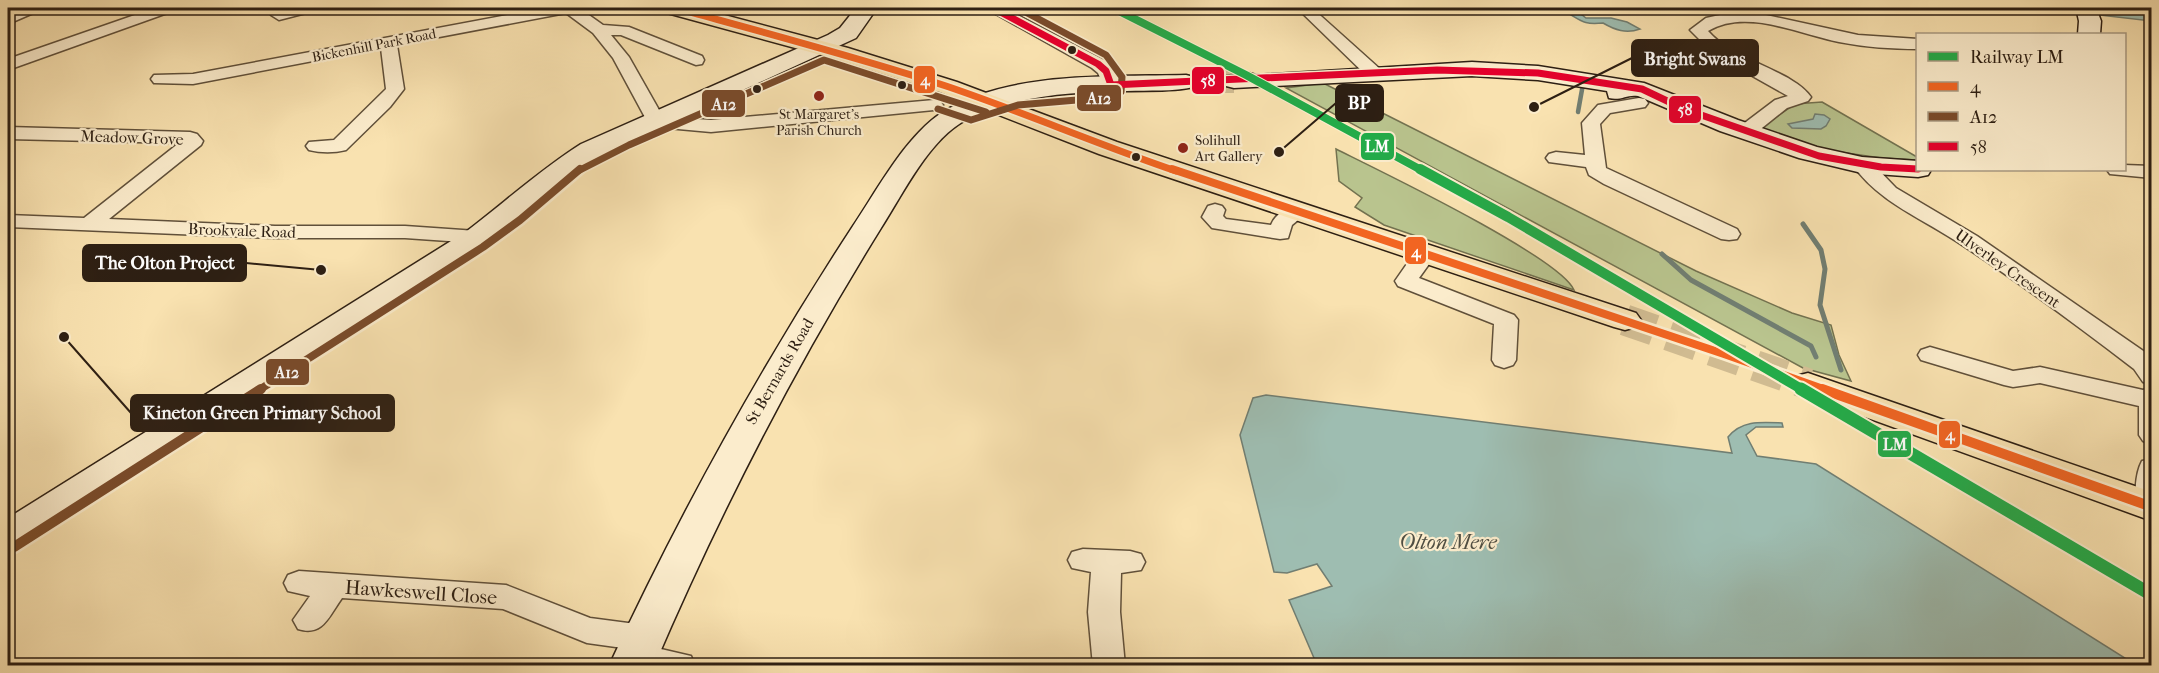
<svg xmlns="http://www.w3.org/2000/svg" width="2159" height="673" font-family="'IM FELL French Canon',serif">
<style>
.green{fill:#b9c48e;stroke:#737250;stroke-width:1.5}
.water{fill:#9ebdb1;stroke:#717e72;stroke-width:1.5}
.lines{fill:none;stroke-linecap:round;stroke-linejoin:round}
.stream-far1{stroke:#717e72;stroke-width:4.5}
.stream{stroke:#717e72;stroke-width:5}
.secondary-tunnel{stroke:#d0bb91;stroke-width:24;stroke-dasharray:24 12;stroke-linecap:butt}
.highway-tunnel{stroke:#d0bb91;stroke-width:31;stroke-dasharray:31 15;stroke-linecap:butt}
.street-casing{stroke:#60503a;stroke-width:3}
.secondary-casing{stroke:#2d1f13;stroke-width:3}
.highway-casing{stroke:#2d1f13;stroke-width:3}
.street{fill:#fbeccc;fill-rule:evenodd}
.secondary{fill:#fbeccc;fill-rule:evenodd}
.highway{fill:#f9e2b0;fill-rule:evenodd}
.bus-1-far2-casing{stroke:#fbeccc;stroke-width:10}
.bus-1-far1-casing{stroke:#fbeccc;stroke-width:13}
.bus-1-casing{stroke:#fbeccc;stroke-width:15}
.bus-2-far2-casing{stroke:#fbeccc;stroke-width:10}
.bus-2-far1-casing{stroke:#fbeccc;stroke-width:13}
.bus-2-casing{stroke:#fbeccc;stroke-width:15}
.bus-3-casing{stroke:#fbeccc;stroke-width:10}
.bus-1-far2{stroke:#f26522;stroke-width:7}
.bus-1-far1{stroke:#f26522;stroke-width:8}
.bus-1{stroke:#f26522;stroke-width:10}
.bus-2-far2{stroke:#7a4b2a;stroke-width:7}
.bus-2-far1{stroke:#7a4b2a;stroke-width:8}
.bus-2{stroke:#7a4b2a;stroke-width:10}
.bus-3{stroke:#e4002b;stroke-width:7}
.rail-1-far2-casing{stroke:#fbeccc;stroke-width:10}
.rail-1-far1-casing{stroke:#fbeccc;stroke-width:14}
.rail-1-casing{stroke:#fbeccc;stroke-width:17}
.rail-1-far2{stroke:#23ab49;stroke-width:8}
.rail-1-far1{stroke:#23ab49;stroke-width:10}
.rail-1{stroke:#23ab49;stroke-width:13}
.bus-dot{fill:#2d1f13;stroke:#fbeccc;stroke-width:2}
.poi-dot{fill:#8f2418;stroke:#fbeccc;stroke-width:2}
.labels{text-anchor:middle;stroke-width:4.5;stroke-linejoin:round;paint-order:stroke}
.far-street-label{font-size:14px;fill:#2d1f13;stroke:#fbeccc}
.far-poi-label{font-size:14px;fill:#2d1f13;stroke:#fbeccc}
.street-label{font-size:16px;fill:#2d1f13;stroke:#fbeccc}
.near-street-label{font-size:20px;fill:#2d1f13;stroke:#fbeccc}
.near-water-label{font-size:21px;font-style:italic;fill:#4f4e42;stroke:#fbeccc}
.leader{fill:none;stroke:#2d1f13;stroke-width:2}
.callout-dot{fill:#2d1f13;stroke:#fbeccc;stroke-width:2}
.callout{fill:#2d1f13;stroke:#2d1f13;stroke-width:2}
.callout-label{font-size:18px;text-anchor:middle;font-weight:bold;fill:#fff}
.line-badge{stroke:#fbeccc;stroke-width:2}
.badge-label{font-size:16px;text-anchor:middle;font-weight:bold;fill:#fff}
</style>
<rect width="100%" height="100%" fill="#f9e2b0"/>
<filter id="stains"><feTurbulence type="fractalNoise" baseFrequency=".00333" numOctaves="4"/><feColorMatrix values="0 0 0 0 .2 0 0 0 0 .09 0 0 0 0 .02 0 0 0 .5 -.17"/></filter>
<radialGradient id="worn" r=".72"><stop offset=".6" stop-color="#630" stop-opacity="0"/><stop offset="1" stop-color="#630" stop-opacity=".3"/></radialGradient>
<path class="green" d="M 1323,83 L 1696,271 L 1792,313 L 1831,325 L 1839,355 L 1851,381 L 1803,368 L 1286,88 Z
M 1822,102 L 1917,157 L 1917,160 L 1881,158 L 1826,150 L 1769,132 L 1762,127 L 1795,104 Z
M 1336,149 C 1376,169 1560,257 1574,290 L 1384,225 L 1355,207 L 1362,198 L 1339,181 Z"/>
<path class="water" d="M 1568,8 L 1573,8 L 1586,18 L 1611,18 L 1627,22 L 1640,29 C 1626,34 1615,30 1603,23 C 1583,25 1582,21 1566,12 Z
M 2039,8 L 2093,8 L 2151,13 L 2151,21 Z
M 1815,114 L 1824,115 L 1830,119 L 1826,126 L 1821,129 L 1792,128 L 1788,124 L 1813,119 Z
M 1266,395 L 1732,453 L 1728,437 C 1742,420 1761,422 1782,423 L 1783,427 L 1756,427 L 1746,435 L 1757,456 L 1816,464 L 2136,665 L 1317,665 L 1289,600 L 1332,586 L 1317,564 L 1287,573 L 1274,572 L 1240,435 L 1253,398 Z"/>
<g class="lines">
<path class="stream-far1" d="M 1578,112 L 1583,84"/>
<path class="stream" d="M 1803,224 L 1821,250 L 1825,269 L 1820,305 L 1841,370
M 1662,254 L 1691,280 L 1811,346 L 1816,357"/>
<path class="secondary-tunnel" d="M 1212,81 L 1234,81"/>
<path class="highway-tunnel" d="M 1625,320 L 1808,384"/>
<g class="street-casing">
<path id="street" d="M 21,8 L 41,8 L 38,11 L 8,24 L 8,13 Z
M 155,8 L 176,8 L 173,11 L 8,70 L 8,59 Z
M 291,8 L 317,8 L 314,11 L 279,20 L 271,15 L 273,12 Z
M 545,8 L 579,8 L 603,25 L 629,27 L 702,56 L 704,60 L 702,64 L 696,65 L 621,35 L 611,35 L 629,57 L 663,117 L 711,120 L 934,100 L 940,101 L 943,105 L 940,109 L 934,110 L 711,132 L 656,127 L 649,125 L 647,121 L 613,58 L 593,33 L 566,13 L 397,45 L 404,89 L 390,107 L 346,150 C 334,153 321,153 309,150 L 306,146 L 309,142 L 334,140 L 386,89 L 381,48 L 193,84 L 154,83 L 151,79 L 154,75 L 193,74 Z
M 985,8 L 1004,8 L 1104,60 L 1115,71 L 1120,85 L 1117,89 L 1105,89 L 1098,73 L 1092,68 Z
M 1297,8 L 1312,8 L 1380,69 L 1383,73 L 1380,77 L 1368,77 Z
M 1729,13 L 1766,15 L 1858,35 L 1918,39 L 1918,49 C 1891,49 1865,47 1839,42 C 1799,34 1746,8 1708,31 C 1734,61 1792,70 1811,97 L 1808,101 L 1787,108 L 1752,136 L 1738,136 L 1736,132 L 1738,128 L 1775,100 L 1788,96 L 1715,55 L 1690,30 L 1706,18 Z
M 1639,98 L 1645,99 L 1648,103 L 1645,107 L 1610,113 L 1600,124 L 1606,168 L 1737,229 L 1740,234 L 1737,239 L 1729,240 L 1721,239 L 1604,184 L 1589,175 L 1586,167 L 1549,162 L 1546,158 L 1549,154 L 1556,152 L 1585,155 L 1582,123 L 1598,105 Z
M 8,127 L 190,132 L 197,134 L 203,141 L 201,145 L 109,219 L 275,226 L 405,226 L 477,231 L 485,232 L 488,237 L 485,242 L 477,243 L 405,238 L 275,238 L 8,227 L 8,215 L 84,218 L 179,143 L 8,139 Z
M 1862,158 L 1869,160 L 1896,188 L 1977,236 L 2152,357 L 2152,384 L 2143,382 L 2134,369 C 2078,326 2021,284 1962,245 C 1924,219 1879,203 1852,164 L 1855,160 Z
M 2124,165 L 2152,166 L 2152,178 L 2110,174 L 2107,170 L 2124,170 Z
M 1215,204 L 1222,206 L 1225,210 L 1223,216 L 1226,219 L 1271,225 C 1276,212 1293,203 1306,207 L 1309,211 L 1292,225 L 1288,238 L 1280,239 L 1212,228 L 1202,217 L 1208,206 Z
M 1426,246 L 1434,248 L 1437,253 L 1419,278 L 1514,315 L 1518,320 L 1516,360 L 1513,365 L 1504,368 L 1495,365 L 1492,360 L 1494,324 L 1398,286 L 1395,281 L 1418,248 Z
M 1930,347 L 2013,371 L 2040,367 L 2143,390 L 2152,387 L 2152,444 L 2143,441 L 2139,435 L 2139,406 L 2040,383 L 2013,387 L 2004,385 L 1921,360 L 1918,355 L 1921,350 Z
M 2152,459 L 2152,516 L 2150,516 L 2140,513 C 2133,501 2135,474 2142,461 Z
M 1083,549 L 1130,551 L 1141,554 L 1145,562 L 1141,570 L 1121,573 L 1120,612 L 1125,666 L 1093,666 L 1088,612 L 1091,572 L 1072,568 L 1068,560 L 1072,552 Z
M 299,571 L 506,585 L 590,618 L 628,623 L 644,621 L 655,625 L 660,634 L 655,643 L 648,646 L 691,656 L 695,666 L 624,666 L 619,656 L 623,648 L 587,643 L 503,609 L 342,598 C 329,616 323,637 298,629 L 293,620 L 310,596 L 288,591 L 284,583 L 288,575 Z"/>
</g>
<g class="secondary-casing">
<path id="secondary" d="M 856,8 L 877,8 L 856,38 L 599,156 C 559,181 525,215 487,243 L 22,548 L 8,552 L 8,518 L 467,231 C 505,202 540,170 581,144 L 828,35 L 840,28 Z
M 2076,8 L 2096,8 L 2101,21 L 2100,34 L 2078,34 L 2079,21 Z
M 1472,62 L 1538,66 L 1644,83 L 1738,120 L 1817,147 L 1862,157 L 1918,161 L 1918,170 L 1931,170 L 1928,175 L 1918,177 L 1862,173 L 1799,158 L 1720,131 L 1638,96 C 1627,94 1621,101 1609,98 L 1607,91 L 1538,80 L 1472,76 L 1234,88 L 1226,86 L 1222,81 L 1226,76 L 1249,73 L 1256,75 Z
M 1186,75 L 1194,77 L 1198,82 L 1194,87 C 1173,92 1149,90 1127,91 C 1072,92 1017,95 968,119 C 930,137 903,194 881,228 C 794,368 719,514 654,666 L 609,666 C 680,513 761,367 853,226 C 878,189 907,133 946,110 C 1013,71 1111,77 1186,75 Z"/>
</g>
<g class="highway-casing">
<path id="highway" d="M 664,8 L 698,8 L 848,48 L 957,82 L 1117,142 L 1636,313 L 1641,320 L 1636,327 L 1625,330 L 1614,327 L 1099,154 L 940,92 L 832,58 L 667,13 Z
M 1808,373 L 2152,492 L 2152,521 L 1796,392 L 1791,384 L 1796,376 Z"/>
</g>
<use href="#street" class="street"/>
<use href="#secondary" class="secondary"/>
<use href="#highway" class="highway"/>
<g class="bus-1-far2-casing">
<path id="bus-1-far2" d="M 675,8 C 766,33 857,57 946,86 C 1023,112 1099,145 1176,171"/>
</g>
<g class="bus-1-far1-casing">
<path id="bus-1-far1" d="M 1172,169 L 1724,354 L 1826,390"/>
</g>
<g class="bus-1-casing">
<path id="bus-1" d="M 1822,389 L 2152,507"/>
</g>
<g class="bus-2-far2-casing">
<path id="bus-2-far2" d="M 938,109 L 971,120 L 1018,105 L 1112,97 L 1121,92 L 1122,77 L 1106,55 L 1018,8
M 578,171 L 629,145 L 824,60 L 986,112"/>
</g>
<g class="bus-2-far1-casing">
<path id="bus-2-far1" d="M 259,390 L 483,247 L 520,220 L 580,169"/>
</g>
<g class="bus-2-casing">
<path id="bus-2" d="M 14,547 L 261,389"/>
</g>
<g class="bus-3-casing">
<path id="bus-3" d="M 993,8 L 1098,64 L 1106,71 L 1111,85 L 1437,70 L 1538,73 L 1642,89 L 1684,109 L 1819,156 L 1881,167 L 1918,169"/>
</g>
<use href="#bus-1-far2" class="bus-1-far2"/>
<use href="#bus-1-far1" class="bus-1-far1"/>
<use href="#bus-1" class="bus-1"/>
<use href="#bus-2-far2" class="bus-2-far2"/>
<use href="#bus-2-far1" class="bus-2-far1"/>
<use href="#bus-2" class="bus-2"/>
<use href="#bus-3" class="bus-3"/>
<g class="rail-1-far2-casing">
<path id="rail-1-far2" d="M 1113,8 L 1246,75 L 1423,171"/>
</g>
<g class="rail-1-far1-casing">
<path id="rail-1-far1" d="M 1420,169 L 1508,217 L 1803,390"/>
</g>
<g class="rail-1-casing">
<path id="rail-1" d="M 1801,389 L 2152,595"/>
</g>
<use href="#rail-1-far2" class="rail-1-far2"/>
<use href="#rail-1-far1" class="rail-1-far1"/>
<use href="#rail-1" class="rail-1"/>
</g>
<g class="bus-dot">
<circle cx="1072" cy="50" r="5"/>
<circle cx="902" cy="85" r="5"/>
<circle cx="757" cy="89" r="5"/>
<circle cx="1136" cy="157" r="5"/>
</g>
<g class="poi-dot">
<circle cx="819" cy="96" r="6"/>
<circle cx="1183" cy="148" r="6"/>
</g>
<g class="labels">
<g class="far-street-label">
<text transform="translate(374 45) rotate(-11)" y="5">Bickenhill Park Road</text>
</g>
<g class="far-poi-label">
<text x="819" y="119">St Margaret's<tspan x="819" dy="16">Parish Church</tspan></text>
<text x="1195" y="145" text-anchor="start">Solihull<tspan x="1195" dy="16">Art Gallery</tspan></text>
</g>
<g class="street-label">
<text transform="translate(132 137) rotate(2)" y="6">Meadow Grove</text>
<text transform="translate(242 230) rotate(2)" y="6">Brookvale Road</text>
<text transform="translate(2008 268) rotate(35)" y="6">Ulverley Crescent</text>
<text transform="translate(779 371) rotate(-60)" y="6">St Bernards Road</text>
</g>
<g class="near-street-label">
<text transform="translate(421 592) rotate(4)" y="7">Hawkeswell Close</text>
</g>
<g class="near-water-label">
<text x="1448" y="549">Olton Mere</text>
</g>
</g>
<path class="leader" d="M1534 107L1632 58M1279 152L1336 103M321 270L246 263M64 337L131 413"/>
<g class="callout-dot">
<circle cx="1534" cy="107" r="6"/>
<circle cx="1279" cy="152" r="6"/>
<circle cx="321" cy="270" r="6"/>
<circle cx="64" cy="337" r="6"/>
</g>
<g class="callout">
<rect x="1632" y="40" width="126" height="36" rx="6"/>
<rect x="1336" y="85" width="47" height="36" rx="6"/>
<rect x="83" y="245" width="163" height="36" rx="6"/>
<rect x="131" y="395" width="263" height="36" rx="6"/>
</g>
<g class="callout-label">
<text x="1695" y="65">Bright Swans</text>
<text x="1359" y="109">BP</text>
<text x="165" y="269">The Olton Project</text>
<text x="262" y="419">Kineton Green Primary School</text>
</g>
<g class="line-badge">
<rect x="913" y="65" width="23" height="29" rx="6" fill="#f26522"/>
<rect x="1191" y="66" width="34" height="29" rx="6" fill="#e4002b"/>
<rect x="1076" y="84" width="46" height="28" rx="6" fill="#7a4b2a"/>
<rect x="701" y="89" width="45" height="29" rx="6" fill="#7a4b2a"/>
<rect x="1668" y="95" width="34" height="29" rx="6" fill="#e4002b"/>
<rect x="1360" y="132" width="35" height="29" rx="6" fill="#23ab49"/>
<rect x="1404" y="236" width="23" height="29" rx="6" fill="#f26522"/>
<rect x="265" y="358" width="45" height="28" rx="6" fill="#7a4b2a"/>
<rect x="1938" y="420" width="23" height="29" rx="6" fill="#f26522"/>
<rect x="1877" y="430" width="35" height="28" rx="6" fill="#23ab49"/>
</g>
<g class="badge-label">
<text x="925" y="85">4</text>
<text x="1208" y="86">58</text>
<text x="1099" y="104">A12</text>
<text x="724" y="110">A12</text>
<text x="1685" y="115">58</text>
<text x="1377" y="152">LM</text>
<text x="1416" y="257">4</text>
<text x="287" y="378">A12</text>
<text x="1950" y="440">4</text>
<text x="1895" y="450">LM</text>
</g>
<rect width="2159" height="673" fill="none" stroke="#f9e2b0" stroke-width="30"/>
<rect x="9" y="9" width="2141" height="655" fill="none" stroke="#2d1f13" stroke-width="3"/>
<rect x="15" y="15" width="2129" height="643" fill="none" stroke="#2d1f13" stroke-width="1.5"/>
<rect x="1916" y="33" width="210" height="138" fill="#fbeccc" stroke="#a99a82" stroke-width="1.5"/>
<rect x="1928" y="52" width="30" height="9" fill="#23ab49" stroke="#a99a82" stroke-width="1.5"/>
<text x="1970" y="63" font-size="18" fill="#2d1f13">Railway LM</text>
<rect x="1928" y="82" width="30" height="9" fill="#f26522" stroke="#a99a82" stroke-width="1.5"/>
<text x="1970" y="93" font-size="18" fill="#2d1f13">4</text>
<rect x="1928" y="112" width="30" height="9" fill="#7a4b2a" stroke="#a99a82" stroke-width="1.5"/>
<text x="1970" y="123" font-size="18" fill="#2d1f13">A12</text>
<rect x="1928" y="142" width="30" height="9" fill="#e4002b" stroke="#a99a82" stroke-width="1.5"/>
<text x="1970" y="153" font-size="18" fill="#2d1f13">58</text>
<rect width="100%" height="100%" filter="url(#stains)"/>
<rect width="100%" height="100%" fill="url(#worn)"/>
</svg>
